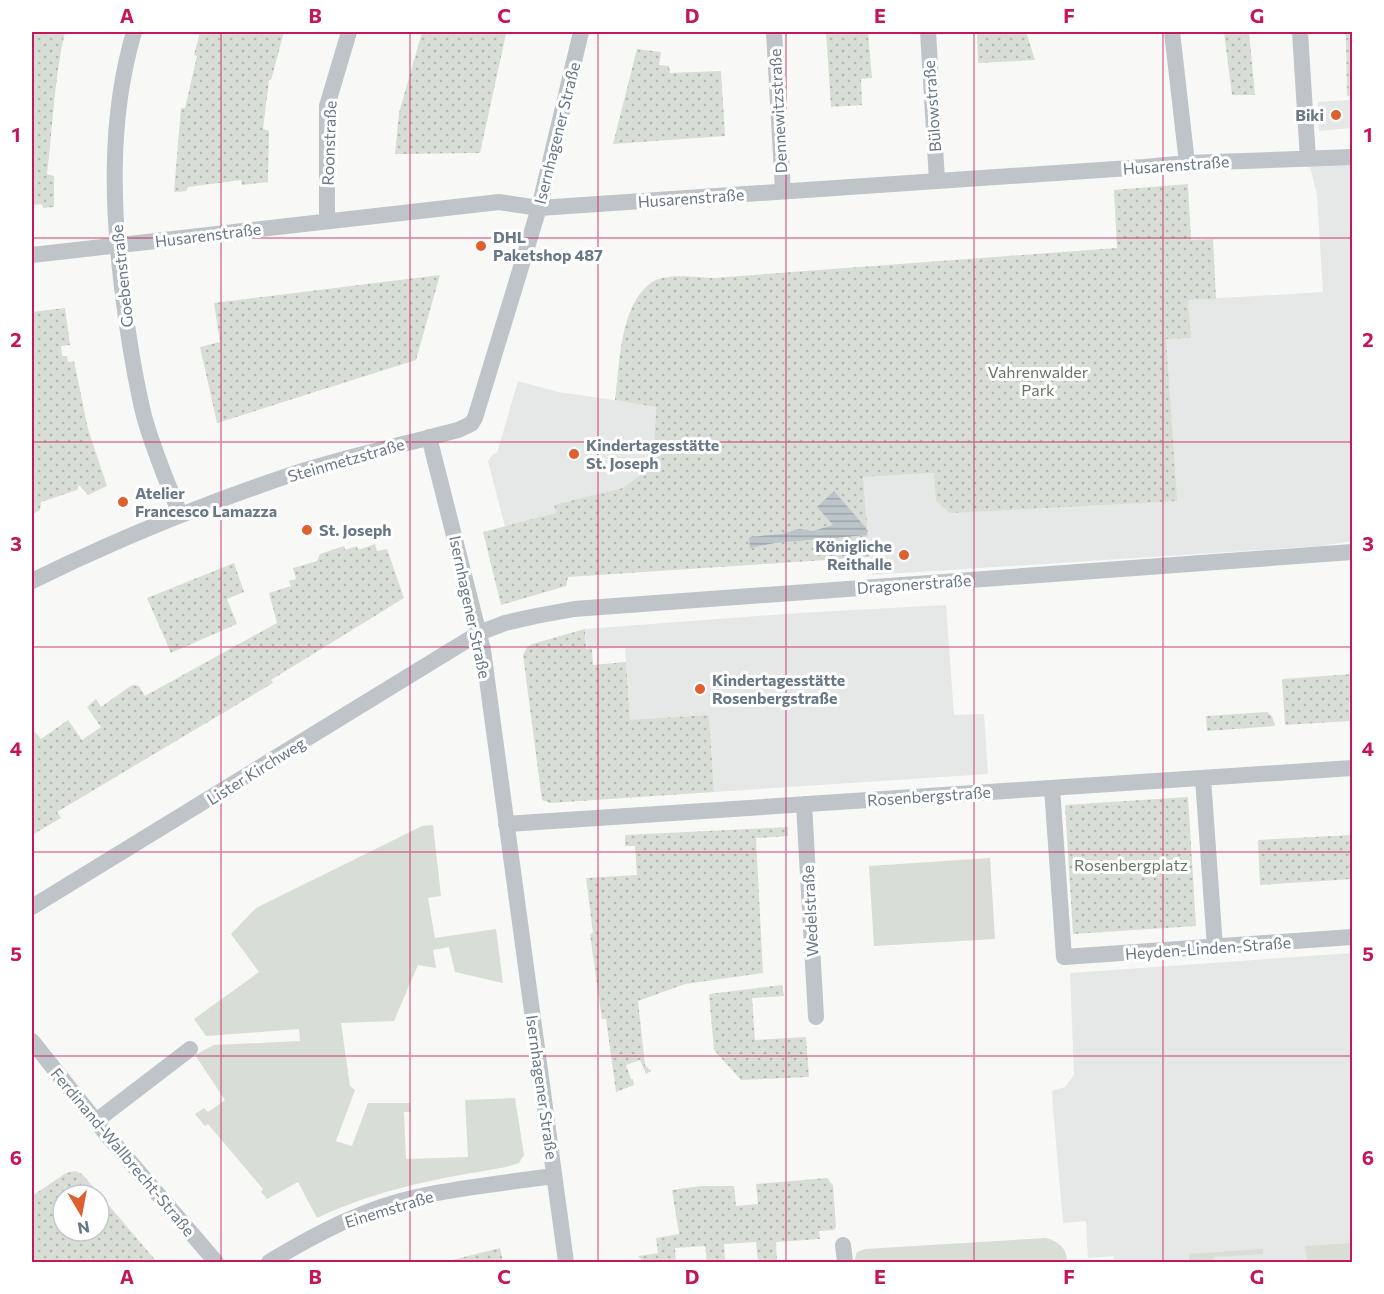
<svg xmlns="http://www.w3.org/2000/svg" width="1384" height="1294" font-family="Commissioner,sans-serif">
<style>
.built{fill:#e6e7e7}
.grass{fill:#d8ddd5}
.park{fill:url(#park-dots);fill-rule:evenodd}
.water{fill:url(#water-rules)}
.lines{fill:none;stroke-linecap:round;stroke-linejoin:round}
.minor{stroke:#bfc4c8;stroke-width:16}
.grid{fill:none;stroke:#c2185b;stroke-width:1.5;stroke-opacity:0.55}
.poi-dot{fill:#de6031;stroke:#fff;stroke-width:2}
.labels{text-anchor:middle;stroke-width:6;stroke-linejoin:round;paint-order:stroke}
.street-label{font-size:16px;fill:#697886;stroke:#fff}
.poi-label{font-size:16px;font-weight:bold;fill:#697886;stroke:#fff;text-anchor:start}
.park-label{font-size:16px;fill:#667863;stroke:#fff}
.neatline{fill:none;stroke:#c2185b;stroke-width:2}
.grid-label{font-size:20px;text-anchor:middle;font-weight:bold;fill:#c2185b}
</style>
<defs>
<pattern id="park-dots" width="8" height="8" patternUnits="userSpaceOnUse" patternTransform="scale(1.5)"><rect width="8" height="8" fill="#d8ddd5"/><path d="M2 2h.1M6 6h.1" fill="none" stroke="#b3b8b2" stroke-width="1.8" stroke-linecap="round"/></pattern>
<pattern id="water-rules" width="6" height="5" patternUnits="userSpaceOnUse" patternTransform="scale(1.5)"><rect width="6" height="5" fill="#bbc5ca"/><path d="M0 2.5h6" fill="none" stroke="#9ca5aa"/></pattern>
</defs>
<rect width="100%" height="100%" fill="#f8f8f6"/>
<path class="built" d="M 1352,100 L 1352,128 L 1319,131 L 1318,102 Z
M 1352,156 L 1352,541 L 1321,546 L 872,575 L 863,477 L 935,473 L 936,501 L 1166,339 L 1188,300 L 1323,292 L 1317,195 L 1308,159 Z
M 518,381 L 558,392 L 656,406 L 653,465 L 623,488 L 554,506 L 556,513 L 505,527 L 488,461 L 493,454 L 497,453 Z
M 946,605 L 954,715 L 984,714 L 988,774 L 714,792 L 709,715 L 630,721 L 625,648 L 587,649 L 585,629 L 799,613 Z
M 1352,953 L 1352,1262 L 1101,1262 L 1114,1262 L 1114,1256 L 1088,1258 L 1086,1221 L 1063,1223 L 1053,1108 L 1052,1091 L 1065,1087 L 1074,1075 L 1070,973 Z"/>
<path class="grass" d="M 433,825 L 441,896 L 428,898 L 435,938 L 496,929 L 503,983 L 455,972 L 449,947 L 433,950 L 436,968 L 418,965 L 394,1021 L 341,1023 L 350,1086 L 355,1090 L 336,1141 L 352,1146 L 368,1103 L 410,1103 L 411,1112 L 404,1112 L 406,1159 L 468,1157 L 465,1100 L 515,1098 L 524,1155 L 519,1163 L 506,1167 C 437,1179 381,1188 317,1218 L 298,1182 L 267,1199 L 261,1192 L 263,1189 L 208,1124 L 205,1126 L 195,1114 L 204,1108 L 208,1112 L 225,1100 L 195,1055 L 214,1045 L 300,1041 L 299,1029 L 206,1036 L 194,1019 L 259,972 L 231,934 L 256,908 L 422,826 Z
M 990,858 L 995,939 L 874,946 L 869,866 Z
M 1046,1238 C 1059,1242 1067,1248 1067,1262 L 854,1262 L 857,1252 L 865,1249 Z
M 1352,1243 L 1352,1262 L 1307,1262 L 1305,1246 Z
M 1263,1249 L 1263,1254 L 1213,1257 L 1213,1262 L 1189,1262 L 1189,1254 Z"/>
<path class="park" d="M 32,32 L 65,32 C 54,78 53,126 47,174 L 54,176 L 54,207 L 43,208 L 42,204 L 32,205 Z
M 200,32 L 284,32 L 271,80 L 269,80 L 263,129 L 269,131 L 268,182 L 242,185 L 241,180 L 188,187 L 186,191 L 174,192 L 181,108 L 185,108 L 197,56 L 194,55 Z
M 422,32 L 496,32 L 506,34 L 480,153 L 395,154 L 399,113 Z
M 826,32 L 868,32 L 872,78 L 861,79 L 862,105 L 831,107 Z
M 977,32 L 1026,32 L 1035,60 L 978,63 Z
M 1224,32 L 1249,32 L 1255,95 L 1232,95 Z
M 1346,32 L 1352,32 L 1352,95 L 1347,96 Z
M 637,49 L 661,52 L 659,65 L 669,66 L 670,73 L 721,71 L 725,136 L 613,144 Z
M 1188,184 L 1191,240 L 1213,239 L 1216,299 L 1188,300 L 1191,338 L 1166,339 L 1177,501 L 950,513 L 936,501 L 934,473 L 863,477 L 870,557 L 568,577 L 566,586 L 501,605 L 483,532 L 556,513 L 554,505 L 623,488 L 653,465 L 656,407 L 615,400 C 620,364 619,305 652,282 C 666,273 696,277 713,278 L 1117,248 L 1114,190 Z
M 440,275 L 416,360 L 217,423 L 200,347 L 220,342 L 214,303 Z
M 65,308 L 70,345 L 61,346 L 62,356 L 67,356 L 68,362 L 74,361 L 88,429 L 107,486 L 88,495 L 79,485 L 77,490 L 41,502 L 40,510 L 32,514 L 32,312 Z
M 375,544 L 377,551 L 387,549 L 404,598 L 271,680 L 273,683 L 57,812 L 61,818 L 32,835 L 32,729 L 41,739 L 68,720 L 82,740 L 101,727 L 87,707 L 96,699 L 101,707 L 132,685 L 139,686 L 145,696 L 277,623 L 269,593 L 291,586 L 289,581 L 296,579 L 293,568 L 317,561 L 320,554 L 344,546 L 345,550 L 357,546 L 358,550 Z
M 234,563 L 244,592 L 227,599 L 237,624 L 171,653 L 147,598 Z
M 585,629 L 586,649 L 592,649 L 593,665 L 626,662 L 630,720 L 709,715 L 714,792 L 550,803 L 542,800 L 523,655 L 527,647 L 532,644 Z
M 1352,674 L 1352,701 L 1349,702 L 1350,721 L 1285,725 L 1282,679 Z
M 1267,712 L 1272,716 L 1275,726 L 1207,731 L 1206,716 Z
M 1188,797 L 1196,926 L 1073,934 L 1065,805 Z
M 788,827 L 788,836 L 756,838 L 763,973 L 685,984 L 638,1001 L 645,1065 L 651,1071 L 646,1074 L 640,1060 L 626,1065 L 631,1079 L 633,1079 L 634,1085 L 616,1092 L 606,1019 L 602,1019 L 590,934 L 593,933 L 586,878 L 637,875 L 635,846 L 625,846 L 625,835 Z
M 1352,835 L 1352,879 L 1260,885 L 1258,840 Z
M 782,985 L 784,996 L 752,998 L 755,1040 L 806,1037 L 809,1077 L 741,1080 L 714,1050 L 709,994 Z
M 75,1171 L 82,1174 L 157,1262 L 32,1262 L 32,1196 L 66,1173 ZM 63,1195 L 99,1195 L 99,1231 L 63,1231 Z
M 827,1178 L 833,1185 L 836,1227 L 834,1230 L 819,1231 L 820,1239 L 776,1242 L 777,1262 L 758,1262 L 756,1242 L 724,1244 L 725,1262 L 707,1262 L 705,1246 L 675,1248 L 676,1262 L 644,1262 L 638,1256 L 658,1253 L 656,1238 L 679,1234 L 672,1190 L 701,1186 L 734,1186 L 736,1206 L 758,1204 L 756,1184 Z
M 500,1248 L 503,1262 L 444,1262 Z"/>
<path class="water" d="M 834,491 L 866,528 L 867,535 L 774,543 L 750,548 L 749,537 L 782,534 L 799,529 L 813,531 L 833,525 L 817,507 Z"/>
<g class="lines">
<path class="minor" d="M 134,32 C 108,120 112,213 124,303 C 129,341 135,379 144,416 C 153,449 167,482 180,514
M 774,32 L 783,191
M 928,32 L 937,180
M 1172,32 L 1187,163
M 1300,32 L 1308,159
M 327,221 L 327,106 L 349,32
M 32,255 L 499,202 L 539,208 L 1145,167 L 1187,163 L 1352,157
M 429,437 L 483,650 L 566,1262
M 32,581 C 115,540 201,505 290,475 C 345,457 402,445 458,430 L 471,424 L 475,418 L 539,208 L 581,32
M 1203,778 L 1215,947
M 1052,788 L 1064,957 L 1352,937
M 804,804 L 816,1017
M 506,824 L 1352,768
M 32,907 L 479,633 L 505,623 L 536,616 L 574,609 L 1352,552
M 32,1041 L 107,1135 L 216,1262
M 96,1121 L 190,1049
M 843,1245 L 845,1262
M 269,1262 C 316,1234 366,1207 421,1196 C 465,1187 510,1182 554,1176"/>
</g>
<path class="grid" d="M 221,32 L 221,1262M 410,32 L 410,1262M 598,32 L 598,1262M 786,32 L 786,1262M 974,32 L 974,1262M 1163,32 L 1163,1262M 32,238 L 1352,238M 32,442 L 1352,442M 32,647 L 1352,647M 32,852 L 1352,852M 32,1056 L 1352,1056"/>
<g class="poi-dot">
<circle cx="1336" cy="115" r="6"/>
<circle cx="481" cy="246" r="6"/>
<circle cx="574" cy="454" r="6"/>
<circle cx="123" cy="502" r="6"/>
<circle cx="307" cy="530" r="6"/>
<circle cx="904" cy="555" r="6"/>
<circle cx="700" cy="689" r="6"/>
</g>
<g class="labels">
<g class="street-label">
<text transform="translate(932 106) rotate(-94)" y="6">Bülowstraße</text>
<text transform="translate(778 111) rotate(-93)" y="6">Dennewitzstraße</text>
<text transform="translate(557 133) rotate(-76)" y="6">Isernhagener Straße</text>
<text transform="translate(329 143) rotate(-88)" y="6">Roonstraße</text>
<text transform="translate(1176 165) rotate(-4)" y="6">Husarenstraße</text>
<text transform="translate(691 198) rotate(-4)" y="6">Husarenstraße</text>
<text transform="translate(208 235) rotate(-7)" y="6">Husarenstraße</text>
<text transform="translate(122 276) rotate(-96)" y="6">Goebenstraße</text>
<text transform="translate(346 460) rotate(-16)" y="6">Steinmetzstraße</text>
<text transform="translate(914 584) rotate(-4)" y="6">Dragonerstraße</text>
<text transform="translate(470 607) rotate(78)" y="6">Isernhagener Straße</text>
<text transform="translate(256 771) rotate(-32)" y="6">Lister Kirchweg</text>
<text transform="translate(929 796) rotate(-4)" y="6">Rosenbergstraße</text>
<text transform="translate(810 911) rotate(-93)" y="6">Wedelstraße</text>
<text transform="translate(1208 948) rotate(-4)" y="6">Heyden-Linden-Straße</text>
<text transform="translate(542 1087) rotate(82)" y="6">Isernhagener Straße</text>
<text transform="translate(123 1152) rotate(50)" y="6">Ferdinand-Wallbrecht-Straße</text>
<text transform="translate(389 1209) rotate(-17)" y="6">Einemstraße</text>
</g>
<g class="poi-label">
<text x="1324" y="121" text-anchor="end">Biki</text>
<text x="493" y="243">DHL<tspan x="493" dy="18">Paketshop 487</tspan></text>
<text x="586" y="451">Kindertagesstätte<tspan x="586" dy="18">St. Joseph</tspan></text>
<text x="135" y="499">Atelier<tspan x="135" dy="18">Francesco Lamazza</tspan></text>
<text x="319" y="536">St. Joseph</text>
<text x="892" y="552" text-anchor="end">Königliche<tspan x="892" dy="18">Reithalle</tspan></text>
<text x="712" y="686">Kindertagesstätte<tspan x="712" dy="18">Rosenbergstraße</tspan></text>
</g>
<g class="park-label">
<text x="1038" y="378">Vahrenwalder<tspan x="1038" dy="18">Park</tspan></text>
<text x="1131" y="871">Rosenbergplatz</text>
</g>
</g>
<rect width="1384" height="1294" fill="none" stroke="#ffffff" stroke-width="66"/>
<g transform="translate(81 1213) rotate(170)"><circle r="28" fill="#ffffff" stroke="#c3c9cf" stroke-width="1.5"/>
<path d="M0-4.5L10 22L0 15L-10 22Z" fill="#de6031"/>
<text y="-9" font-size="16" font-weight="bold" text-anchor="middle" fill="#697886">N</text>
</g>
<rect x="33" y="33" width="1318" height="1228" class="neatline"/>
<g class="grid-label">
<text x="127" y="23">A</text>
<text x="315" y="23">B</text>
<text x="504" y="23">C</text>
<text x="692" y="23">D</text>
<text x="880" y="23">E</text>
<text x="1069" y="23">F</text>
<text x="1257" y="23">G</text>
<text x="16" y="142">1</text>
<text x="1368" y="142">1</text>
<text x="16" y="347">2</text>
<text x="1368" y="347">2</text>
<text x="16" y="551">3</text>
<text x="1368" y="551">3</text>
<text x="16" y="756">4</text>
<text x="1368" y="756">4</text>
<text x="16" y="961">5</text>
<text x="1368" y="961">5</text>
<text x="16" y="1165">6</text>
<text x="1368" y="1165">6</text>
<text x="127" y="1284">A</text>
<text x="315" y="1284">B</text>
<text x="504" y="1284">C</text>
<text x="692" y="1284">D</text>
<text x="880" y="1284">E</text>
<text x="1069" y="1284">F</text>
<text x="1257" y="1284">G</text>
</g>
</svg>
